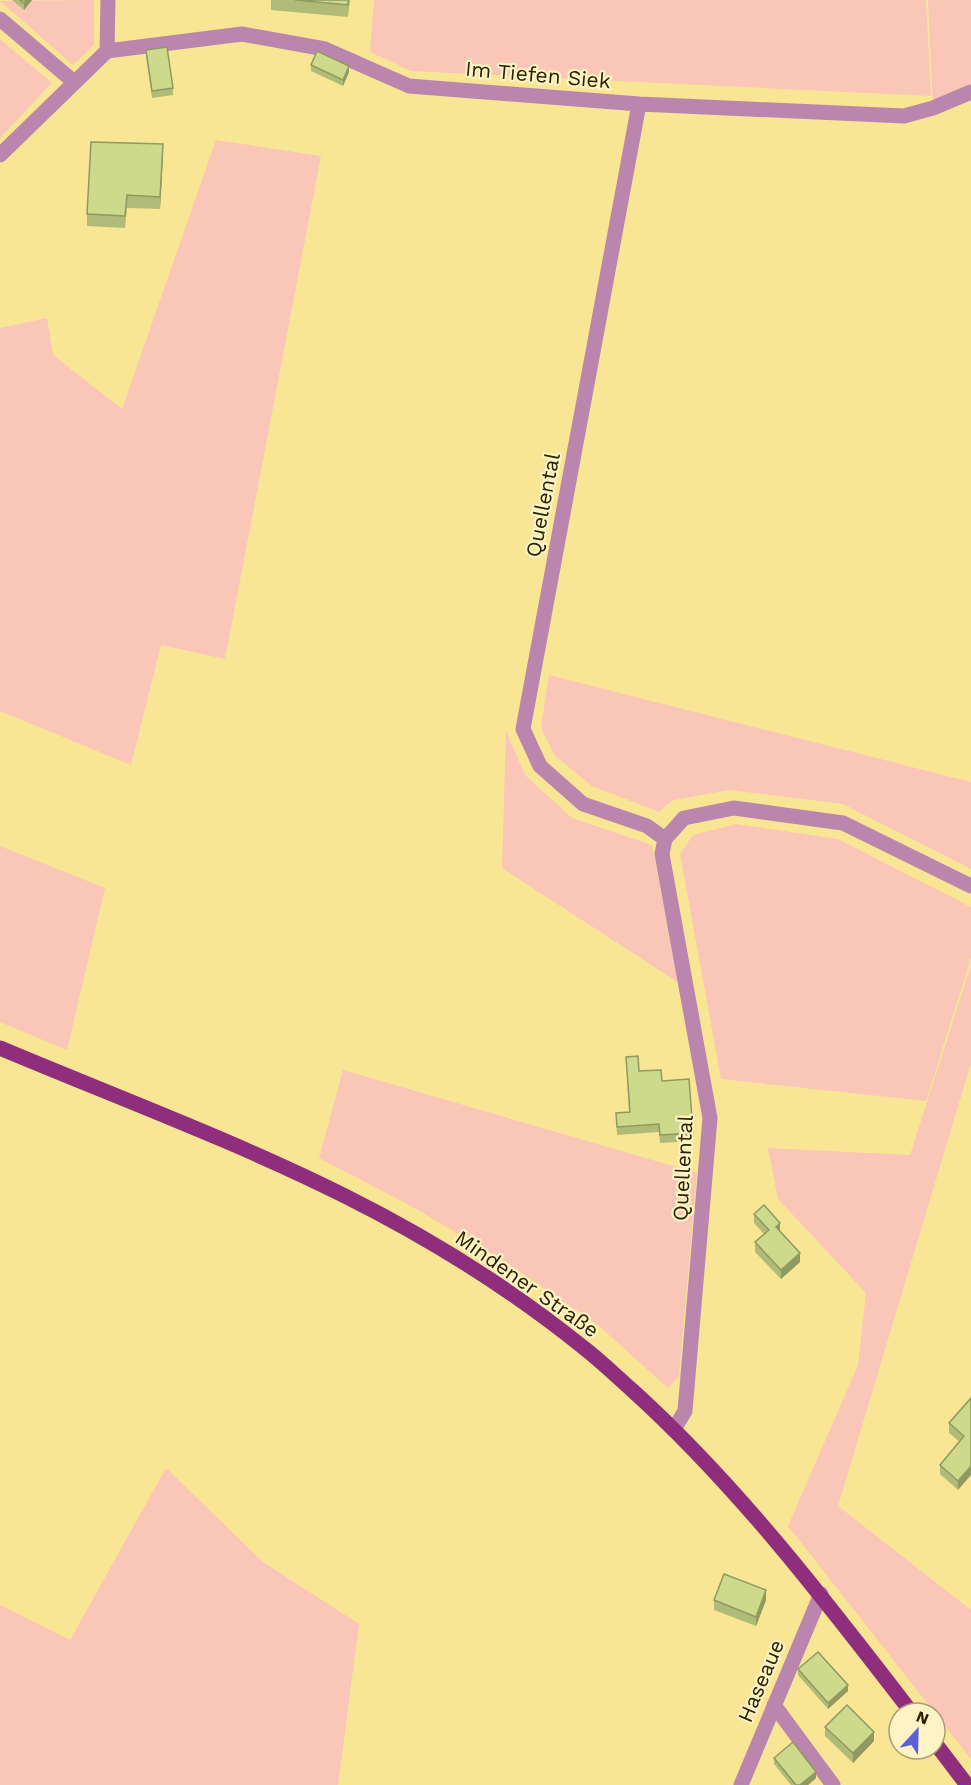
<svg xmlns="http://www.w3.org/2000/svg" width="971" height="1785" font-family="'Work Sans',sans-serif">
<style>
.green{fill:#f9c6b8}
.lines{fill:none;stroke-linecap:round;stroke-linejoin:round}
.minor{stroke:#ba86ad;stroke-width:15}
.major{stroke:#8e2e7c;stroke-width:15}
.wall{fill:#b0bb78}
.shaded-wall{fill:#909961}
.building{fill:#cdda8b;stroke:#909961;stroke-width:1.5}
.labels{text-anchor:middle;stroke-width:4.5;stroke-linejoin:round;paint-order:stroke}
.street-label{font-size:21px;fill:#292200;stroke:#fef3c4}
</style>
<rect width="100%" height="100%" fill="#f9e695"/>
<path class="green" d="M 94,0 L 94,45 L 73,65 L 0,1 Z
M 374,0 L 926,0 L 931,96 L 411,71 L 370,52 Z
M 928,0 L 971,0 L 971,92 L 933,108 Z
M 0,39 L 52,83 L 0,138 Z
M 216,140 L 321,156 L 225,659 L 161,645 L 131,765 L 0,711 L 0,328 L 47,318 L 53,355 L 122,409 Z
M 549,675 L 971,782 L 971,869 L 843,804 L 729,790 L 673,800 L 659,812 L 592,786 L 554,755 L 541,727 Z
M 506,731 L 525,775 L 572,818 L 652,845 L 679,983 L 502,868 Z
M 736,824 L 838,839 L 971,907 L 971,958 L 926,1101 L 721,1079 L 680,854 L 693,835 Z
M 0,846 L 105,888 L 67,1050 L 0,1022 Z
M 971,965 L 971,1063 L 838,1506 L 971,1610 L 971,1759 L 788,1526 L 858,1365 L 866,1293 L 778,1199 L 768,1148 L 910,1155 Z
M 343,1070 L 697,1173 L 679,1376 L 668,1388 L 599,1326 L 504,1261 L 411,1206 L 319,1158 Z
M 166,1468 L 263,1562 L 359,1624 L 338,1785 L 0,1785 L 0,1605 L 70,1640 Z"/>
<g class="lines">
<path class="minor" d="M 0,19 L 74,82
M 107,51 L 242,34 L 325,49 L 409,86 L 639,104 L 904,116 L 933,108 L 971,92
M 639,104 L 523,729 L 540,766 L 583,804 L 647,826 L 665,839
M 0,155 L 107,51 L 108,0
M 674,1429 L 685,1411 L 710,1118 L 662,854 L 665,839 L 684,818 L 734,808 L 843,823 L 971,886
M 774,1705 L 833,1785
M 741,1785 L 821,1594"/>
<path class="major" d="M 0,1048 C 114,1096 235,1141 345,1196 C 429,1238 511,1289 584,1348 C 601,1361 616,1376 632,1390 C 738,1486 825,1600 912,1713
M 935,1743 L 967,1785"/>
</g>
<path class="wall" d="M 12,0 L 32,0 L 24,10 Z
M 271,0 L 350,0 L 348,17 L 271,10 Z
M 146,50 L 173,88 L 173,95 L 152,98 L 146,56 Z
M 311,65 L 349,72 L 343,86 L 311,71 Z
M 163,156 L 160,209 L 127,208 L 125,228 L 87,226 L 87,214 Z
M 626,1057 L 639,1071 L 662,1081 L 693,1133 L 693,1141 L 660,1143 L 659,1132 L 617,1135 L 616,1113 L 629,1112 Z
M 754,1214 L 780,1232 L 800,1262 L 781,1279 L 755,1252 L 755,1242 L 764,1234 L 754,1223 Z
M 971,1398 L 958,1490 L 940,1474 L 940,1465 L 960,1442 L 949,1433 L 949,1423 Z
M 714,1600 L 766,1600 L 756,1626 L 714,1610 Z
M 798,1669 L 848,1691 L 828,1709 L 798,1675 Z
M 825,1727 L 874,1741 L 853,1763 L 825,1736 Z
M 774,1758 L 816,1778 L 808,1785 L 791,1785 L 774,1764 Z"/>
<path class="shaded-wall" d="M 27,0 L 32,0 L 24,10 L 24,3 Z
M 349,66 L 349,72 L 343,86 L 343,80 Z
M 163,144 L 163,156 L 160,209 L 160,197 Z
M 780,1223 L 780,1232 L 776,1227 Z
M 800,1253 L 800,1262 L 781,1279 L 781,1270 Z
M 971,1466 L 971,1475 L 958,1490 L 958,1481 Z
M 766,1590 L 766,1600 L 756,1626 L 756,1617 Z
M 848,1685 L 848,1691 L 828,1709 L 828,1703 Z
M 874,1732 L 874,1741 L 853,1763 L 853,1753 Z
M 816,1772 L 816,1778 L 808,1785 L 800,1785 Z"/>
<path class="building" d="M 20,0 L 27,0 L 24,3 Z
M 295,0 L 348,0 L 348,5 Z
M 167,47 L 173,88 L 152,91 L 146,50 Z
M 317,51 L 349,66 L 343,80 L 311,65 Z
M 91,142 L 163,144 L 160,197 L 127,195 L 125,216 L 87,214 Z
M 638,1056 L 639,1071 L 661,1070 L 662,1081 L 689,1079 L 693,1133 L 660,1135 L 659,1124 L 617,1127 L 616,1113 L 630,1112 L 626,1057 Z
M 764,1205 L 780,1223 L 776,1227 L 800,1253 L 781,1270 L 755,1242 L 769,1230 L 754,1214 Z
M 971,1398 L 971,1466 L 958,1481 L 940,1465 L 964,1436 L 949,1423 Z
M 724,1574 L 766,1590 L 756,1617 L 714,1600 Z
M 818,1652 L 848,1685 L 828,1703 L 798,1669 Z
M 847,1705 L 874,1732 L 853,1753 L 825,1727 Z
M 793,1742 L 816,1772 L 800,1785 L 796,1785 L 774,1758 Z"/>
<g class="labels">
<g class="street-label">
<text transform="translate(538 75) rotate(5)" y="7">Im Tiefen Siek</text>
<text transform="translate(543 505) rotate(-79)" y="7">Quellental</text>
<text transform="translate(683 1168) rotate(-87)" y="7">Quellental</text>
<text transform="translate(527 1284) rotate(35)" y="7">Mindener Straße</text>
<text transform="translate(761 1681) rotate(-67)" y="7">Haseaue</text>
</g>
</g>
<g transform="translate(917 1731) rotate(22)"><circle r="28" fill="#fef3c4" stroke="#a99f76" stroke-width="1.5"/>
<path d="M0-4.5L10 22L0 15L-10 22Z" fill="#5960d8"/>
<text y="-9" font-size="16" font-weight="bold" text-anchor="middle" fill="#292200">N</text>
</g>
</svg>
